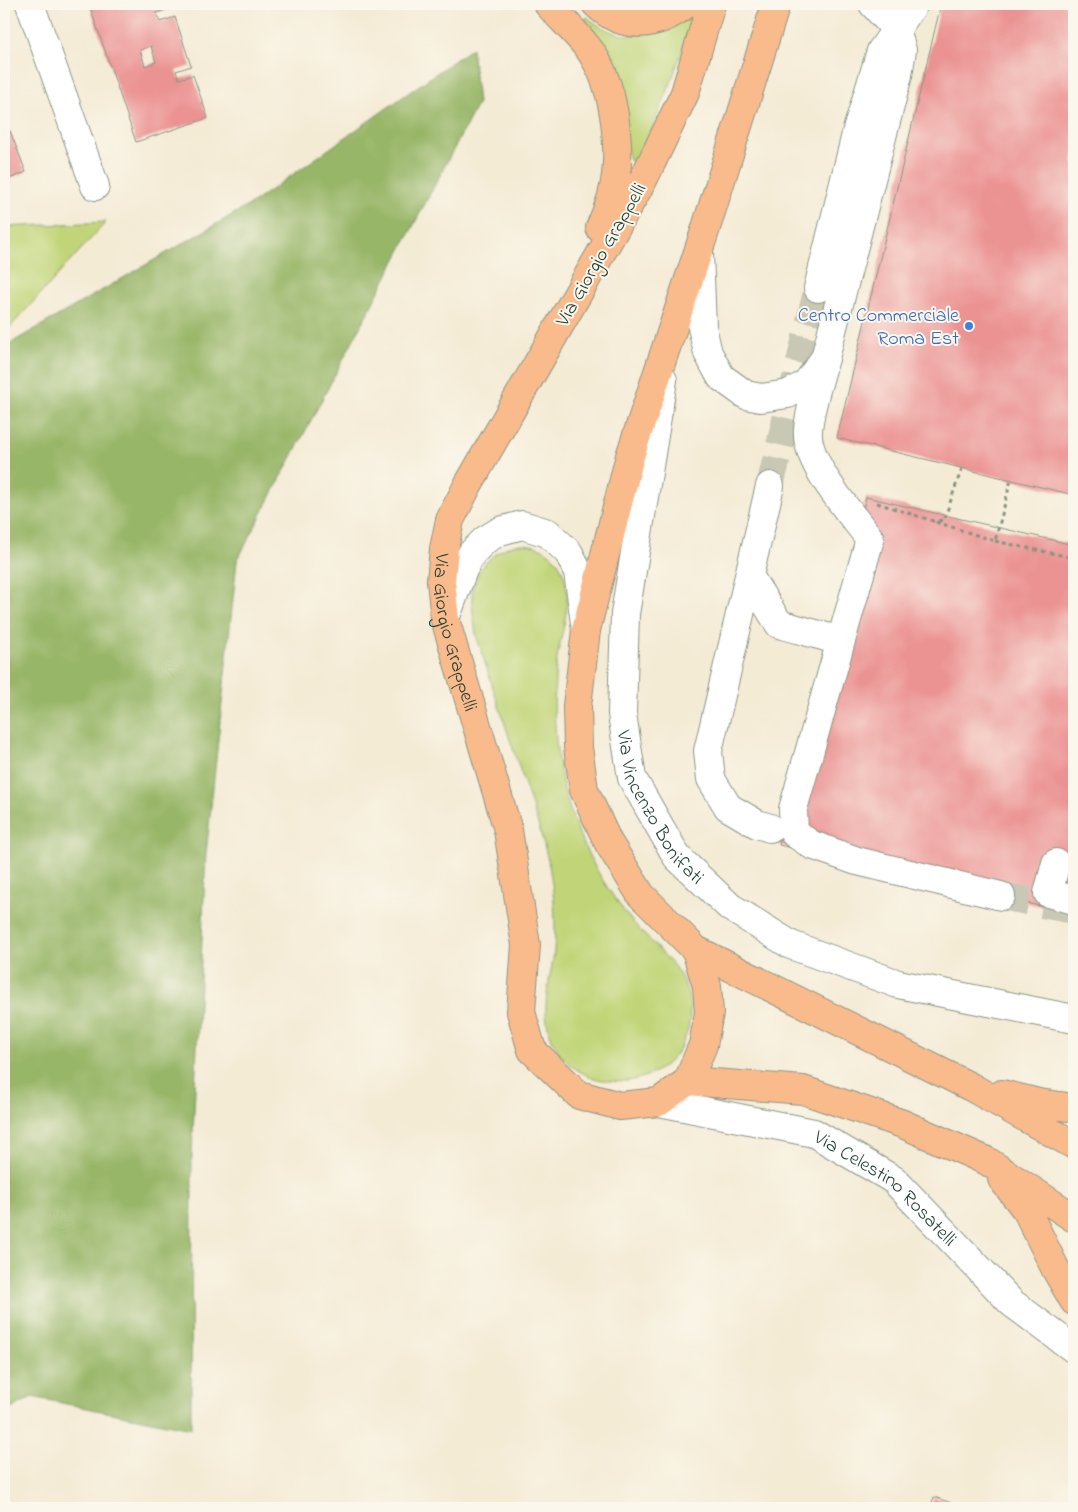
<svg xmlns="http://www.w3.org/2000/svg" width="1078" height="1512" font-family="'Indie Flower',sans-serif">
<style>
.green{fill:#c1d578;stroke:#708956}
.forest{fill:#98b668;stroke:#5c7a4e}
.building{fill:#eb9393;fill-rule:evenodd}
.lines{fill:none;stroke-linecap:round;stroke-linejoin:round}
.minor-tunnel{stroke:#c9c8b5;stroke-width:28;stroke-dasharray:28 14;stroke-linecap:butt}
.minor-casing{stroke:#8a9484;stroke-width:30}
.major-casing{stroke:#8a9484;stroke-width:30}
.highway-casing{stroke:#8a9484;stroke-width:30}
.path{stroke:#8a9484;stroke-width:3;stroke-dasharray:4 4;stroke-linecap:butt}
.minor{stroke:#fff;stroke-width:28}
.major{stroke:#fabb8c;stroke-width:28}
.highway{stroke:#fabb8c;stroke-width:28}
.shop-dot{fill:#3f7fe0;stroke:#fbf7ec;stroke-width:2}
.labels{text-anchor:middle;stroke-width:4;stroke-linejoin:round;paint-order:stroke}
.street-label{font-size:20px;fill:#1f3d34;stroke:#fbf7ec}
.shop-label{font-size:20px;fill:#366cbe;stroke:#fbf7ec;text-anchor:end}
</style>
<rect width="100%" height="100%" fill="#fbf7ec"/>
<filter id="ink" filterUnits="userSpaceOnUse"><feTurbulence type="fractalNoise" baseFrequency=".02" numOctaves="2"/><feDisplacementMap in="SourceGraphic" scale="10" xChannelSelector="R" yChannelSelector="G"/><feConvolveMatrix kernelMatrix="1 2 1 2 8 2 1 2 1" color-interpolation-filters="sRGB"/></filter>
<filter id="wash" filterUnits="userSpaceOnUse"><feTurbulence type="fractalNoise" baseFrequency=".0096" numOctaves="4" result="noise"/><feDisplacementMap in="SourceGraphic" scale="20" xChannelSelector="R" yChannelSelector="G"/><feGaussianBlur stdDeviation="1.12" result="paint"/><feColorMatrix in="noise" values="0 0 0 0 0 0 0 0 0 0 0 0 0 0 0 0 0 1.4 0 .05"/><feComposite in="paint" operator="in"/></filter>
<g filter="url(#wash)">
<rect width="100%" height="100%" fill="#f4ebd5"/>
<path class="green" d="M 686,15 L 693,18 L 672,80 L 638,164 L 629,160 L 603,48 L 591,30 L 583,21 L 587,17 C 599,27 617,37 634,35 C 645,35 675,20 686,15 Z
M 106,222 L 4,334 L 4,227 Z
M 520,544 C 536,544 550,550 559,564 C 577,596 560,632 556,666 C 553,696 554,727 558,758 C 565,808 585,855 613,896 C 622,909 631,921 642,932 C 666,959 690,973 690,1013 C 688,1093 572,1108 549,1031 C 541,1004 551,979 554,951 C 556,927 555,901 551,877 C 546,844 534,813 524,782 C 508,733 491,684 476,634 C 474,619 470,601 473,587 C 478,565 499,546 520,544 Z"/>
<path class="forest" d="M 472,48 L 478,103 L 237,561 L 206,854 L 192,1154 L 191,1429 L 32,1397 L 4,1413 L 4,347 L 251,204 Z"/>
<g id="blocks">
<path class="building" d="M 89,4 L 171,4 L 172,8 L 156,13 L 160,22 L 175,17 L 191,66 L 176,71 L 179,79 L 193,75 L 208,118 L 136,142 ZM 151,46 L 156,62 L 145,66 L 140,50 Z
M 941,4 L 1074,4 L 1074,495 L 837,438 Z
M 10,131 L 26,172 L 4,181 L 4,134 Z
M 866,497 L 1074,545 L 1074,914 L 779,845 Z
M 934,1497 L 966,1508 L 930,1508 Z"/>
</g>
</g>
<g filter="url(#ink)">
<use href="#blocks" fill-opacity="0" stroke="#8a9484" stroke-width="1"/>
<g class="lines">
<path class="minor-tunnel" d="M 770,486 L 818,288
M 1001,896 L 1074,910"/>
<g class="minor-casing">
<g id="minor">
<path d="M 30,4 L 95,186"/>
<path d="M 699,253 L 702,327 L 708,353 L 721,377 L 746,395 L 761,398 L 788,394 L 806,384 L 825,358 L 898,75 L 902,50 L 896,29 L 873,4"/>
<path d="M 818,288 L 857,130 L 881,51 L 914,4"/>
<path d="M 825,358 C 819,381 810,406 808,430 C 805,463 850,512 870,539 L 793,809 L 794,833 L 812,845 L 857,861 L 1001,896"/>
<path id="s1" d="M 663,380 L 625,614 L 622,714 L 632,778 L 677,857 L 730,907 L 791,945 L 898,984 L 1074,1019"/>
<path d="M 770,486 L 708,751 L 711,779 L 728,807 L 757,824 L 770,828"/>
<path d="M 749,576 L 779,624 L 830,638"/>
<path d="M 445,619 L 463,570 L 472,553 L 485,540 L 500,531 L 522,525 L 548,533 L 569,553 L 578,572 L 586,630"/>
<path d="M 1056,863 L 1048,893 L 1074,900"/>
<path id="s2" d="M 659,1102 L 814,1133 L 894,1180 L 1012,1303 L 1074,1349"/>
</g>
</g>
<g class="major-casing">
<g id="major">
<path d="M 548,4 C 561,19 583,39 593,55 C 616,91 623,155 612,196 C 609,207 604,218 600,228"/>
<path d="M 596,4 C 624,31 657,27 686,4"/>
<path id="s3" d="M 711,4 L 685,93 L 643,180 L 468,485 L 450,520 L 444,549 L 441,581 L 445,619 L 508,830 L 526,945 L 521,1012 L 532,1050 L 579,1095 L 620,1106 L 659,1102 L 688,1081 L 703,1045 L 709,1013 L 707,986 L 696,950 L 641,895 L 608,842 L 584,790 L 578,747 L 577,706 L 586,630 L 630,456 L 705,231 L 776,4"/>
</g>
</g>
<g class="highway-casing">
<path id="highway" d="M 696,950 L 971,1087 L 1074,1145
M 688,1081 L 803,1090 L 903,1124 L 987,1161 L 1074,1218
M 1002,1094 L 1039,1103 L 1074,1108
M 1002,1179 L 1027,1211 L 1055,1268 L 1074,1301"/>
</g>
<path class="path" d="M 877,503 L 933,521 L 944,520 L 962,468
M 936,522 L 995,541 L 1011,480
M 995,541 L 1074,558"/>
<use href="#minor" class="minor"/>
<use href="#major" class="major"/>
<use href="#highway" class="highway"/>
</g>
</g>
<circle class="shop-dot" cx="969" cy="326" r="5"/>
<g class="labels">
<g class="street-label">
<text transform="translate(600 254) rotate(-60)" y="7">Via Giorgio Grappelli</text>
<text dy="7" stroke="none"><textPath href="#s3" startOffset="695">Via Giorgio Grappelli</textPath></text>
<text dy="7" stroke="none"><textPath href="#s1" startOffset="440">Via Vincenzo Bonifati</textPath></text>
<text dy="7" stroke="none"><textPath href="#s2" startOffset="249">Via Celestino Rosatelli</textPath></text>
</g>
<g class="shop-label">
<text x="959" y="321">Centro Commerciale<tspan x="959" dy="23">Roma Est</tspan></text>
</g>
</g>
<rect width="1078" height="1512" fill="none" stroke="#fbf7ec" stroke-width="20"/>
</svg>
